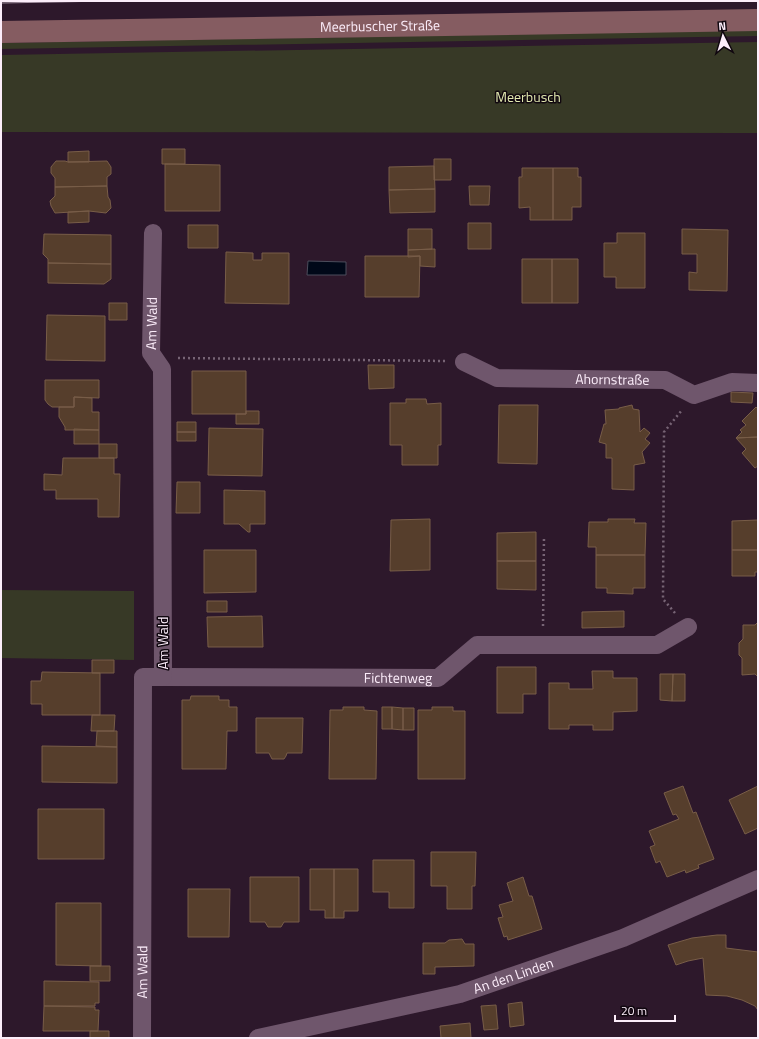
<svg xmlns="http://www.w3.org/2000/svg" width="759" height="1039" font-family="'Titillium Web',sans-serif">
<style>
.green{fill:#373926}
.water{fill:#000818;stroke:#4c4d5c}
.building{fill:#563e2c;stroke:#785d48}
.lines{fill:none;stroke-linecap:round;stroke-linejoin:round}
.path{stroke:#776475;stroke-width:2.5;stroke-dasharray:2 3;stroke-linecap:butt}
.minor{stroke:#6f566c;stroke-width:18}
.secondary{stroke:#855c61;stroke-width:22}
.tram{stroke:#aa98a8;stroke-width:1}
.labels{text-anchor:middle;stroke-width:3;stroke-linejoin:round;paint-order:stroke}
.street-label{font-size:14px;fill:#fcedfa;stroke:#10070f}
.park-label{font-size:14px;fill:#e2e9b0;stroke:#10070f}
</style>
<rect width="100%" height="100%" fill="#2d182b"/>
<path class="green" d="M 758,30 L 758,36 L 1,49 L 1,43 Z
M 758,42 L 758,133 L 1,132 L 1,55 Z
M 1,590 L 134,591 L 134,660 L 1,658 Z"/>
<path class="water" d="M 308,261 L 346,262 L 346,275 L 307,275 Z"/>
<path class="building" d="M 162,149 L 185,149 L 185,164 L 162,164 Z
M 89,151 L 89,162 L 68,162 L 68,152 Z
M 434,159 L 451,159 L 451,180 L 434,180 Z
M 56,161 L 65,161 L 68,162 L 107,161 L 111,167 L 111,174 L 107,177 L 107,186 L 55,187 L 55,178 L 51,173 L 51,167 Z
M 165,164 L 220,165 L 220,211 L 165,211 Z
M 434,166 L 435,189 L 389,190 L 389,167 Z
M 522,168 L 553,168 L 553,220 L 530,220 L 530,207 L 519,208 L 519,177 L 522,177 Z
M 553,168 L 578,168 L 578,177 L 581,177 L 581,207 L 572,207 L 572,220 L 553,220 Z
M 107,186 L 108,197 L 110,200 L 111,208 L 106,213 L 89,211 L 55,213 L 51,206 L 50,201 L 55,196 L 55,187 Z
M 469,186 L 490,186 L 489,205 L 470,205 Z
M 435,189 L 435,212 L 390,213 L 389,190 Z
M 89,211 L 89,222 L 68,223 L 68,212 Z
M 468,223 L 491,223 L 491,249 L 468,249 Z
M 188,225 L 218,225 L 218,248 L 188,248 Z
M 408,229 L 432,229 L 432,249 L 408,250 Z
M 682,229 L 728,230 L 727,291 L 689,290 L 689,272 L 697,273 L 697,254 L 682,254 Z
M 617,233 L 645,233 L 645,288 L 616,288 L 616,277 L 604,277 L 604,243 L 617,243 Z
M 44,234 L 111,235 L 111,264 L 48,263 L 48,259 L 43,254 Z
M 435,249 L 435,267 L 420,266 L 420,256 L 408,257 L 408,250 Z
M 226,252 L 253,253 L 253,260 L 262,260 L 262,253 L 289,253 L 289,304 L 225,303 Z
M 365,256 L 420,256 L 419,297 L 365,297 Z
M 522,259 L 552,259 L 552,303 L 522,303 Z
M 552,259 L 578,259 L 578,303 L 552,303 Z
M 48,263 L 111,264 L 111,279 L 104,284 L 48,283 Z
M 109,303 L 127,303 L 127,320 L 109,320 Z
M 47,315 L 105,316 L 105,361 L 46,360 Z
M 368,365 L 394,365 L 394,388 L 369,389 Z
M 192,371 L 246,371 L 246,414 L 192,414 Z
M 45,380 L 99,380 L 99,398 L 74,397 L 74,407 L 52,407 L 48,404 L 45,400 Z
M 731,392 L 753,393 L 752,403 L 731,402 Z
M 74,397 L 92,398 L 92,412 L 99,412 L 99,430 L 65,430 L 65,427 L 59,417 L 59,407 L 74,407 Z
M 406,399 L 426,399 L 427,404 L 441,403 L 441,445 L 438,445 L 438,465 L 402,465 L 402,445 L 390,445 L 390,403 L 406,403 Z
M 499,405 L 538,405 L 537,464 L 498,463 Z
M 632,405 L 633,409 L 639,410 L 640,432 L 644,428 L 650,433 L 645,439 L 650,443 L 642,452 L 645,463 L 634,465 L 634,490 L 612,489 L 612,458 L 606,458 L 606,444 L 599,442 L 604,424 L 606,424 L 605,410 L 619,409 L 619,408 Z
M 756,407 L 758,409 L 758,437 L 736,438 L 742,432 L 740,430 L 746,425 L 742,421 Z
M 246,411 L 259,411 L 259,424 L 236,424 L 236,414 L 246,414 Z
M 177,422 L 196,422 L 196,432 L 177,432 Z
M 209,428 L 263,429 L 262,476 L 208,475 Z
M 74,429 L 99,430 L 99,444 L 74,444 Z
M 177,432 L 196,432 L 196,441 L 177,441 Z
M 758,437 L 758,466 L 755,468 L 742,453 L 746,449 L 736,438 Z
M 99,444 L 117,444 L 117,458 L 99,458 Z
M 63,458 L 114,458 L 114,474 L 120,474 L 119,517 L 98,517 L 98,499 L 56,499 L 56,490 L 44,490 L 44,474 L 62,475 Z
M 177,482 L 200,482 L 200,513 L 176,513 Z
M 224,490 L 265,491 L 265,524 L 250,524 L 250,532 L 248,532 L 239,524 L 224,524 Z
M 430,519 L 430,570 L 390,571 L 391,520 Z
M 608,519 L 635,519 L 634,523 L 646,523 L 645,555 L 596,555 L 596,547 L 588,547 L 589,522 L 608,522 Z
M 758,520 L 758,550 L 732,550 L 732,521 Z
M 536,532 L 536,561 L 497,561 L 497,533 Z
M 204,550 L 256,550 L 256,592 L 204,593 Z
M 732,550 L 758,550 L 758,572 L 755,572 L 755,576 L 732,576 Z
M 596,555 L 645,555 L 645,588 L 633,588 L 633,594 L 607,593 L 607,588 L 596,588 Z
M 497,561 L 536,561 L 536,590 L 497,589 Z
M 207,601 L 227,601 L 227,612 L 207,612 Z
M 624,611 L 624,627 L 582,628 L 582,612 Z
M 262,616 L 263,647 L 208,647 L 207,617 Z
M 758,622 L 758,677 L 755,674 L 742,675 L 742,658 L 739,655 L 739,643 L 743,639 L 743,625 L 755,625 Z
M 92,660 L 114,660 L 114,673 L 92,673 Z
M 497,667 L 536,667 L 536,694 L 523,694 L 523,713 L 497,713 Z
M 592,671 L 613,671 L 613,678 L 637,678 L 637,711 L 613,712 L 613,730 L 593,730 L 593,725 L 569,725 L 569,729 L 549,729 L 549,683 L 569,683 L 569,689 L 593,689 Z
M 42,672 L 100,673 L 100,715 L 42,715 L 42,704 L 31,704 L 31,681 L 41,681 Z
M 660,674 L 673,674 L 672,701 L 660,700 Z
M 673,674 L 685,674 L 685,701 L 672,701 Z
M 191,696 L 219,696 L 219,700 L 229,700 L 229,707 L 237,707 L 237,731 L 227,731 L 226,769 L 182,769 L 182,700 L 190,700 Z
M 343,707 L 364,707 L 364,710 L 377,711 L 376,779 L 329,779 L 330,710 L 343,710 Z
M 382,707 L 392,707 L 392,729 L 382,729 Z
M 392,707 L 403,708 L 403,730 L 392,729 Z
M 432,707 L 453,707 L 453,711 L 465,711 L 465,779 L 418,779 L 418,710 L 432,710 Z
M 403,708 L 414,708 L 414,730 L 403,730 Z
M 92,715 L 115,715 L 114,731 L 91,731 Z
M 256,718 L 303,718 L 302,753 L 287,753 L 286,756 L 284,759 L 272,759 L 269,753 L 256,753 Z
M 97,731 L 117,731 L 117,747 L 96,746 Z
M 42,746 L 117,747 L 117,783 L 42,782 Z
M 683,786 L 693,813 L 696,812 L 714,859 L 698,865 L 699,868 L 686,873 L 685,870 L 667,877 L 660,861 L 656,863 L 650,847 L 655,845 L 649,831 L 679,819 L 676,814 L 673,815 L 664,793 Z
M 758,786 L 758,828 L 745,834 L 729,800 Z
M 38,809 L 104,809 L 104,859 L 38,859 Z
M 431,852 L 476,852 L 475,886 L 472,886 L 472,909 L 447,909 L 447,886 L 431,886 Z
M 373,860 L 414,860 L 414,908 L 389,908 L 389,892 L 373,892 Z
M 310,869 L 334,869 L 334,918 L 325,918 L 325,910 L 310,910 Z
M 334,869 L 358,869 L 358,911 L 344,911 L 344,918 L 334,918 Z
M 250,877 L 299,877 L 299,922 L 284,922 L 281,927 L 268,927 L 265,922 L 250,922 Z
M 523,877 L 529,896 L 532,896 L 542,929 L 508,940 L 507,936 L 504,937 L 498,918 L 503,917 L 499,905 L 513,901 L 507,883 Z
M 188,889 L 230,889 L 229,937 L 188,937 Z
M 56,903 L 101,903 L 101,966 L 56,965 Z
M 717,935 L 726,935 L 726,948 L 758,952 L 758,1010 L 755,1006 L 742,1000 L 727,996 L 706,995 L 703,958 L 688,961 L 676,965 L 668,945 L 692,938 Z
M 462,939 L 465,944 L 474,944 L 474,966 L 435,967 L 435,974 L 423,974 L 423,943 L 445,943 L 449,940 Z
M 90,966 L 110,966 L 110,981 L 90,981 Z
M 44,981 L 99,982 L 99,1003 L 95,1003 L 95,1006 L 44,1006 Z
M 522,1002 L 524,1025 L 510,1027 L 508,1004 Z
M 496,1005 L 498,1029 L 484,1030 L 481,1006 Z
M 44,1006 L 95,1007 L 95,1010 L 99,1010 L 98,1031 L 43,1031 Z
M 470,1023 L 471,1038 L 441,1038 L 440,1026 Z
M 90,1031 L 109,1031 L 109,1038 L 90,1038 Z"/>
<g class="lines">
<path class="path" d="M 178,358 L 445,361
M 675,613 L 663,599 L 664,432 L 682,410
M 543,626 L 544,536"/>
<g class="minor">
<path id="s1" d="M 464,362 L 497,378 L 665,380 L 694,395 L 732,382 L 758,383"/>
<path id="s2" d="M 163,677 L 438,678 L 477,645 L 657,645 L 688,627"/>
<path id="s3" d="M 142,1038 L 143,677 L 163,677 L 162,369 L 151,353 L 153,233"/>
<path id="s4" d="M 258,1038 L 460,994 L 623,938 L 758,879"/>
</g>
<path class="secondary" id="s5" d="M 1,32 L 758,20"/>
<path class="tram" d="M 1,3 L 109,1"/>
</g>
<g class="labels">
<g class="street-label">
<text dy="5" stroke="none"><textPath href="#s5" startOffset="379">Meerbuscher Straße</textPath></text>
<text dy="5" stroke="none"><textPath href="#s3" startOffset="738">Am Wald</textPath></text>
<text dy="5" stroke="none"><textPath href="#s1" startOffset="152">Ahornstraße</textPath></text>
<text transform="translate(163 643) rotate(-90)" y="5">Am Wald</text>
<text dy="5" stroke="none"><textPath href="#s2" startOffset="235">Fichtenweg</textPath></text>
<text dy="5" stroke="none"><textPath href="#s3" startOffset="66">Am Wald</textPath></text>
<text dy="5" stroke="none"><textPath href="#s4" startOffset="263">An den Linden</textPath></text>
</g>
<g class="park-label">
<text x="528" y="102">Meerbusch</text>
</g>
</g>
<rect width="759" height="1039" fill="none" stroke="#fcedfa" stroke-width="4"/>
<g transform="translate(723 36) rotate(355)" stroke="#10070f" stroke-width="3" paint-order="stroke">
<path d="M0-3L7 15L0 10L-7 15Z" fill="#fcedfa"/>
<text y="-6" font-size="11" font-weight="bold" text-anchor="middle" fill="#fcedfa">N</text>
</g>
<path d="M615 1015v6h60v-6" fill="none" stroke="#fcedfa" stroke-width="2"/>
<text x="621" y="1015" font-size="12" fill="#fcedfa" stroke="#10070f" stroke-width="3" paint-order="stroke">20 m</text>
</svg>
